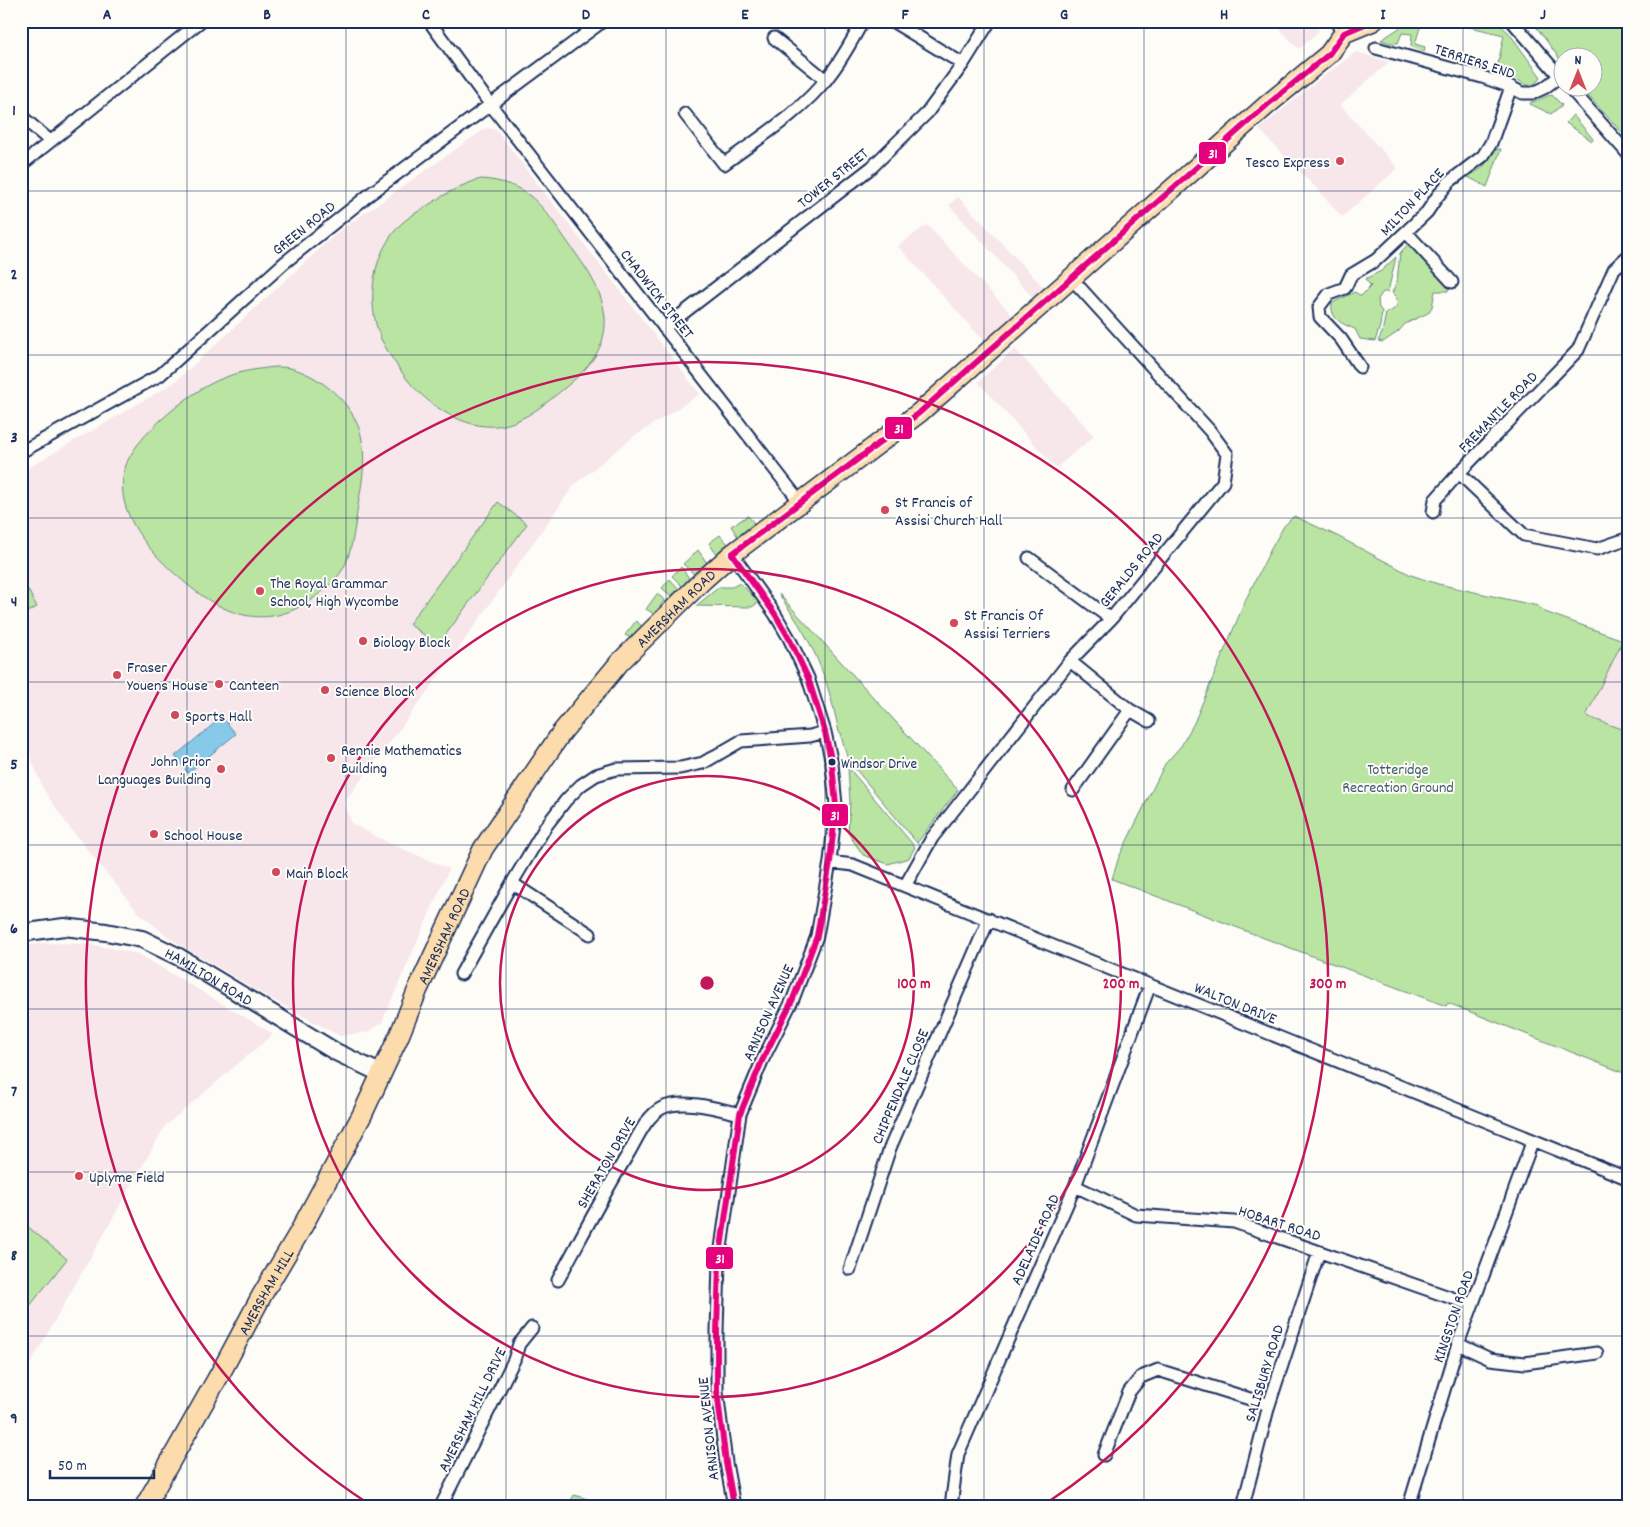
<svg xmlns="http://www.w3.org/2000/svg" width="1650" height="1527" font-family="Dekko,sans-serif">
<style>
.built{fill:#f7e6ea}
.green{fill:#bae4a1;stroke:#6a8a80}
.water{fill:#87c9e8;stroke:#5c8bb1}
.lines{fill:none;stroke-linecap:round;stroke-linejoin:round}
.street-casing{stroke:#1b2f5e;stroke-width:15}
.secondary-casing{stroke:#1b2f5e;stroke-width:20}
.primary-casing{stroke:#1b2f5e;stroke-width:22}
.street{stroke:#fdfcf7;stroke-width:11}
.secondary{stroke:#fdfcf7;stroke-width:16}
.primary{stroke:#fcdcac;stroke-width:19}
.bus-1-casing{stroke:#fdfcf7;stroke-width:10}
.bus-1{stroke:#e5007d;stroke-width:6}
.grid{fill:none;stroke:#1b2f5e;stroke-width:1;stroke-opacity:0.55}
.ring{fill:none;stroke:#c2185b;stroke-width:2.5}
.poi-dot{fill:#d1495b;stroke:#fdfcf7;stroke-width:2}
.bus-dot{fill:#1b2f5e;stroke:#fdfcf7;stroke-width:2}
.labels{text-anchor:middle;stroke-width:4;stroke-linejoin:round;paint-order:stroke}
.bus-label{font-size:15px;fill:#1b2f5e;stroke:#fdfcf7;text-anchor:start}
.street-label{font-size:16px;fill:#1b2f5e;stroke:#fdfcf7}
.poi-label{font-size:16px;fill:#1b2f5e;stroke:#fdfcf7;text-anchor:start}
.park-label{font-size:16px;fill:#435c6f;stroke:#fdfcf7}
.centre{fill:#c2185b;stroke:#fdfcf7;stroke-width:2.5}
.ring-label{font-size:15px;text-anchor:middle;font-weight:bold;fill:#c2185b;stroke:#fdfcf7;stroke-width:4;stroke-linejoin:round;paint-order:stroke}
.line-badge{stroke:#fdfcf7;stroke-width:2}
.badge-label{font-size:14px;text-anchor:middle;font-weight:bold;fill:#fff}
.neatline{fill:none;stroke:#1b2f5e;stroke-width:2}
.grid-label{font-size:16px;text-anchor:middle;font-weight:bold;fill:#1b2f5e}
</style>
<rect width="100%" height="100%" fill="#fdfcf7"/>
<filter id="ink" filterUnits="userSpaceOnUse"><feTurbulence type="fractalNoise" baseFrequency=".02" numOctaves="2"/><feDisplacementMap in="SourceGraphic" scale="10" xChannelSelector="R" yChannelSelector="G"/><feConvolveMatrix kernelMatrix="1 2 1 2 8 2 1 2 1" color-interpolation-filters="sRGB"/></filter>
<g filter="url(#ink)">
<path class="built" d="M 1270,21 L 1316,21 L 1319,31 L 1299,49 L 1277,26 Z
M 1356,52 L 1389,62 L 1340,105 L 1398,168 L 1342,217 L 1323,195 L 1290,162 L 1259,129 L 1316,82 Z
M 486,128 L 496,130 L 700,394 L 633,437 L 574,485 L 448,663 L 394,737 L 344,802 L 352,824 L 391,844 L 449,869 L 381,1024 L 368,1032 L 340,1036 L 268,997 L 171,939 L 139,913 L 69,827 L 44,790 L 21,734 L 21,472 L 174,383 L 338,232 Z
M 958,197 L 1045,289 L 1034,299 L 949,205 Z
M 927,225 L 1014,317 L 985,342 L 898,246 Z
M 1015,349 L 1094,436 L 1056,468 L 978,382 Z
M 1623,640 L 1629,642 L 1629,732 L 1586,716 Z
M 42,943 L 90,944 L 138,954 L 273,1034 L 165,1126 L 21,1380 L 21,947 Z"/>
<path class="green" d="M 1410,21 L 1422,21 L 1415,44 L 1425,47 L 1424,52 L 1411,46 L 1412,34 L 1402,33 L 1398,43 L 1390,43 L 1381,40 Z
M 1445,21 L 1496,21 L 1509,33 L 1541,77 C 1530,92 1524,83 1512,76 C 1507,73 1502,71 1497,69 L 1504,35 Z
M 1532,21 L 1629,21 L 1629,140 L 1581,88 L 1592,88 L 1592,58 L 1562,58 L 1562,62 Z
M 1552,95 L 1562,105 L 1551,114 L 1530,104 L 1531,102 C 1540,101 1544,96 1552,95 Z
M 1573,115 L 1593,139 L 1592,141 L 1566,123 Z
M 1497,149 L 1501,149 L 1487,187 L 1468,177 L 1482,168 Z
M 481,179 C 524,182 539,201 562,234 C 579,259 602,285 605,317 C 607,347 589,368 567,386 C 550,400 534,414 514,422 C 473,438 426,406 403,374 C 395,363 387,351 381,339 C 365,301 372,252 402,223 C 411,215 421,210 430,204 C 447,193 462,184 481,179 Z
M 1408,244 L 1413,246 L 1448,283 L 1448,291 L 1435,291 L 1432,307 L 1428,313 L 1405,324 L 1398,332 L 1383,342 L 1378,341 L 1382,333 L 1386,313 C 1395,310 1400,306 1396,297 L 1392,293 L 1397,281 L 1400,253 Z
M 1396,257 L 1388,292 L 1383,292 L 1378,299 L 1379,308 L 1382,311 L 1380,326 L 1375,341 L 1360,339 L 1355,329 C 1342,324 1330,319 1332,303 L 1355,292 L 1361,296 L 1371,286 L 1365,279 L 1381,271 Z
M 275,367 C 281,367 288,367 294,369 C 324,378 357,407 362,440 C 366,461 362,484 358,505 C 355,525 353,547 345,565 C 339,578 325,590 314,598 C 269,630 229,618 189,586 C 154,557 106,510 128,460 C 136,444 149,431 162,419 C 180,403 203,385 226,377 C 241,371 258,369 275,367 Z
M 498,502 L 527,524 L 438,645 L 409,624 Z
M 748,516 L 754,523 L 738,537 L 731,526 Z
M 1294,516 L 1337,536 L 1411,575 L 1438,584 L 1538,606 L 1545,612 L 1623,640 L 1586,716 L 1629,732 L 1629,1075 L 1448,1003 L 1446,1006 L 1264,938 L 1112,879 L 1119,857 L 1165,764 L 1181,746 L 1194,723 L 1246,599 L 1271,549 L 1284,526 Z
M 720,535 L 728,544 L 717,555 L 709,543 Z
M 698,550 L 707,563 L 694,574 L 683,564 Z
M 681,567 L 689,578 L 682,586 L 672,576 Z
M 21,577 L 37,607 L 21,615 Z
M 670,579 L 679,589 L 671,596 L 662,588 Z
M 740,583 L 759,602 L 752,607 L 696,606 L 719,587 L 732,587 Z
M 657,594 L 665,600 L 654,614 L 646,609 Z
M 779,594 L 958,790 L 917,843 L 848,760 L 841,736 L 842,734 L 839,732 C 832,698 822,663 804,633 C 797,620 787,607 779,594 Z
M 636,621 L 643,627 L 631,638 L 625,635 Z
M 848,767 L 915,847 L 909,858 L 888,864 L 863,855 L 848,833 L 850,802 Z
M 21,1221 L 67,1259 L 21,1317 Z
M 574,1495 L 612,1506 L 568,1506 Z"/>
<path class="water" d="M 222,717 L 236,734 L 188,773 L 175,756 Z"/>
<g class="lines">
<g class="street-casing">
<path id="street" d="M 429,21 L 490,104 L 801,503
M 892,21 L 963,64
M 1335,21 L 1344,33
M 1512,21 L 1562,79
M 774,38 L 826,80
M 1376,48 L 1482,77 L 1511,87 L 1522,93 L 1533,93 L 1544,88 L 1560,76
M 1570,88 L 1629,155
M 685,114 L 724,164 C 760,137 800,113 828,77 C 842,60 852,40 863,21
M 21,116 L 50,141
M 21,165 L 201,21
M 1406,232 L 1452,282
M 1629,255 L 1614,269 L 1578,350 L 1459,473 L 1524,535 L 1597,549 L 1629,538
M 664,328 L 872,167 L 927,113 L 963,64 L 990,21
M 1360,367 L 1341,339 L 1320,317 L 1319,307 L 1329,294 L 1345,288 L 1351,275 L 1376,260 L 1427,212 L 1437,197 L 1449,182 L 1483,156 L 1491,143 L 1511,87
M 21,452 L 160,375 L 284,263 L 370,194 L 603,21
M 1433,512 L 1435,500 L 1459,473
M 732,554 L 775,614 L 789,638 L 808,678 L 825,732 L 832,764 L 836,805 L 830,862 L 817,936 L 793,999 L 762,1061 L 740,1114 L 719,1262 L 717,1331 L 717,1391 L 726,1463 L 734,1506
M 1029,558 L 1111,619
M 1070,661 L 1130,710 L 1149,721
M 1073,790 L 1130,710
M 830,862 L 853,865 L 1629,1179
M 512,883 L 590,934
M 905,886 L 932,838 L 1070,661 L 1111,619 L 1223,482 L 1227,454 L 1210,431 L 1072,279
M 461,974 L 512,883 L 546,826 L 566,800 L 581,785 L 596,775 L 616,769 L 680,768 L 703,763 L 741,741 L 810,736 L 825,732
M 1075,1186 L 1136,1215 L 1234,1222 L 1472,1305
M 850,1269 L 890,1148 L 989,919
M 558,1280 C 581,1238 603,1195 628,1154 C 637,1139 646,1116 662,1108 C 682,1098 719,1109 740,1114
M 1458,1344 L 1490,1359 L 1525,1363 L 1597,1353
M 1104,1455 L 1129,1392 L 1141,1377 L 1158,1370 L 1269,1405
M 441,1506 L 514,1360 L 519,1344 L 532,1328
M 951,1506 L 958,1454 L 1075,1186 L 1150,985
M 1243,1506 L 1269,1405 L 1319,1252
M 1409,1506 L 1458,1344 L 1533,1140"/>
</g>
<g class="secondary-casing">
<g id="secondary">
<path id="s1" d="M 21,933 L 64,927 L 106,932 L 142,939 L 179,957 L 336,1052 L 382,1074"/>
</g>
</g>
<g class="primary-casing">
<g id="primary">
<path id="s2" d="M 145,1506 L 221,1372 L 262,1295 L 300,1231 L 362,1115 L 399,1036 L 418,989 L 483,849 L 562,732 L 620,662 L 703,580 L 732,554 L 919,413 L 1267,105 L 1329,54 L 1344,33 L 1373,21"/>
</g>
</g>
<use href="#street" class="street"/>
<use href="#secondary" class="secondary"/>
<use href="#primary" class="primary"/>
<g class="bus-1-casing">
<path id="bus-1" d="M 732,554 L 775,614 L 789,638 L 808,678 L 825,732 L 832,764 L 836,805 L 830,862 L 817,936 L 793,999 L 762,1061 L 740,1114 L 719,1262 L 717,1331 L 717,1391 L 726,1463 L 734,1506
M 732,554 L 919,413 L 1267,105 L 1329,54 L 1344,33 L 1372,21"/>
</g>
<use href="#bus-1" class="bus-1"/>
</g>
</g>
<path class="grid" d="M 187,21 L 187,1506M 346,21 L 346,1506M 506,21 L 506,1506M 666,21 L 666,1506M 825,21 L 825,1506M 984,21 L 984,1506M 1144,21 L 1144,1506M 1304,21 L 1304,1506M 1463,21 L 1463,1506M 21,191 L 1629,191M 21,355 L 1629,355M 21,518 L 1629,518M 21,682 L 1629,682M 21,845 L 1629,845M 21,1009 L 1629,1009M 21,1172 L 1629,1172M 21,1336 L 1629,1336"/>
<g class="ring">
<circle cx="707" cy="983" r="207"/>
<circle cx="707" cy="983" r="414"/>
<path d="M369 1504A621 621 0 1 1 1045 1504"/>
</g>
<g class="poi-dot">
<circle cx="1340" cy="161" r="5"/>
<circle cx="885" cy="510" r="5"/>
<circle cx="260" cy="591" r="5"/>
<circle cx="954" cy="623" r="5"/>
<circle cx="363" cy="641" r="5"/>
<circle cx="117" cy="675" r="5"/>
<circle cx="219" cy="684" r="5"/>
<circle cx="325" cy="690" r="5"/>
<circle cx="175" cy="715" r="5"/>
<circle cx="331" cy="758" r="5"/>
<circle cx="221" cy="769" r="5"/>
<circle cx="154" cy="834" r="5"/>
<circle cx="276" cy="872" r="5"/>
<circle cx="79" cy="1176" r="5"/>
</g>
<circle class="bus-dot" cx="832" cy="762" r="4.5"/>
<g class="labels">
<g class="bus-label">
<text x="841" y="768">Windsor Drive</text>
</g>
<g class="street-label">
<text transform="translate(1475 60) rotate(18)" y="6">TERRIERS END</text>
<text transform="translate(832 177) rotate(-39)" y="6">TOWER STREET</text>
<text transform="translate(1411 201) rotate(-47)" y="6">MILTON PLACE</text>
<text transform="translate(303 227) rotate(-39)" y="6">GREEN ROAD</text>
<text transform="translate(658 293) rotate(52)" y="6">CHADWICK STREET</text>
<text transform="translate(1497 411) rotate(-46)" y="6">FREMANTLE ROAD</text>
<text transform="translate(1130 569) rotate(-51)" y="6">GERALDS ROAD</text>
<text dy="6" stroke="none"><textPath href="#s2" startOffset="1049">AMERSHAM ROAD</textPath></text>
<text dy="6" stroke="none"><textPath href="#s2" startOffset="644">AMERSHAM ROAD</textPath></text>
<text dy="6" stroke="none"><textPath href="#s1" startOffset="199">HAMILTON ROAD</textPath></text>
<text transform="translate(1236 1002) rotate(22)" y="6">WALTON DRIVE</text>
<text transform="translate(767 1012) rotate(-66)" y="6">ARNISON AVENUE</text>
<text transform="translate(899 1086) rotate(-67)" y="6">CHIPPENDALE CLOSE</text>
<text transform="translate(605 1162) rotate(-60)" y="6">SHERATON DRIVE</text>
<text transform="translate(1280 1222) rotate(18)" y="6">HOBART ROAD</text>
<text transform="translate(1034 1239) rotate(-66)" y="6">ADELAIDE ROAD</text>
<text dy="6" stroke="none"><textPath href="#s2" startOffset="246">AMERSHAM HILL</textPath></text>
<text transform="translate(1452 1316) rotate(-71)" y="6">KINGSTON ROAD</text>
<text transform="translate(1263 1373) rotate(-73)" y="6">SALISBURY ROAD</text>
<text transform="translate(471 1409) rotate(-64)" y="6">AMERSHAM HILL DRIVE</text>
<text transform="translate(707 1429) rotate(-96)" y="6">ARNISON AVENUE</text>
</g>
<g class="poi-label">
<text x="1330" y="167" text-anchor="end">Tesco Express</text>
<text x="895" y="507">St Francis of<tspan x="895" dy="18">Assisi Church Hall</tspan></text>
<text x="270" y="588">The Royal Grammar<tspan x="270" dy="18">School, High Wycombe</tspan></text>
<text x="964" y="620">St Francis Of<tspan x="964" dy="18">Assisi Terriers</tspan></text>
<text x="373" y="647">Biology Block</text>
<text x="127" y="672">Fraser<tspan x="127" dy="18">Youens House</tspan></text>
<text x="229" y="690">Canteen</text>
<text x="335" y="696">Science Block</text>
<text x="185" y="721">Sports Hall</text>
<text x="341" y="755">Rennie Mathematics<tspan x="341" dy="18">Building</tspan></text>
<text x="211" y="766" text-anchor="end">John Prior<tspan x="211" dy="18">Languages Building</tspan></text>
<text x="164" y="840">School House</text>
<text x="286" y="878">Main Block</text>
<text x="89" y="1182">Uplyme Field</text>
</g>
<g class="park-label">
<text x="1398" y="774">Totteridge<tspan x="1398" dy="18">Recreation Ground</tspan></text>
</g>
</g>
<circle cx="707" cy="983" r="8" class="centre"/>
<g class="ring-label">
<text x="914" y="988">100 m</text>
<text x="1121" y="988">200 m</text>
<text x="1328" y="988">300 m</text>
</g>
<g class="line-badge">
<rect x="1198" y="141" width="29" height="24" rx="5" fill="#e5007d"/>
<rect x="884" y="416" width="29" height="24" rx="5" fill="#e5007d"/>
<rect x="821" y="803" width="28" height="24" rx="5" fill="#e5007d"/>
<rect x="705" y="1246" width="29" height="24" rx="5" fill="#e5007d"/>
</g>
<g class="badge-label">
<text x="1213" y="158">31</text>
<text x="899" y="433">31</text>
<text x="835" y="820">31</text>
<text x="720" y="1263">31</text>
</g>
<rect width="1650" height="1527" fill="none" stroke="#fdfcf7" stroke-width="55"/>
<g transform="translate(1578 72)"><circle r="24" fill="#fdfcf7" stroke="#a3aaba"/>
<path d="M0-4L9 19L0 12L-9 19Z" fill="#d1495b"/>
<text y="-8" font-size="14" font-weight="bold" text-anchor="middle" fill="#1b2f5e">N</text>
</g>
<path d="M50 1470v8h104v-8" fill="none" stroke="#1b2f5e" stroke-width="2.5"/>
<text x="58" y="1470" font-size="15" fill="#1b2f5e" stroke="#fdfcf7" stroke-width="4" paint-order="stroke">50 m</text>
<rect x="28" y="28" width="1594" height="1472" class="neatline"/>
<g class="grid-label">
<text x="107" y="19">A</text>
<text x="267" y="19">B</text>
<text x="426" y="19">C</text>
<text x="586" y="19">D</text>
<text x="745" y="19">E</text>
<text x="905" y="19">F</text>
<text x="1064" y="19">G</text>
<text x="1224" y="19">H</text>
<text x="1383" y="19">I</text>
<text x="1543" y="19">J</text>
<text x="14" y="115">1</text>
<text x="14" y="279">2</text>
<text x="14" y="442">3</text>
<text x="14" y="606">4</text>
<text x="14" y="769">5</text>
<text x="14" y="933">6</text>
<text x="14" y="1096">7</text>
<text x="14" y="1260">8</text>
<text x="14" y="1423">9</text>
</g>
</svg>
